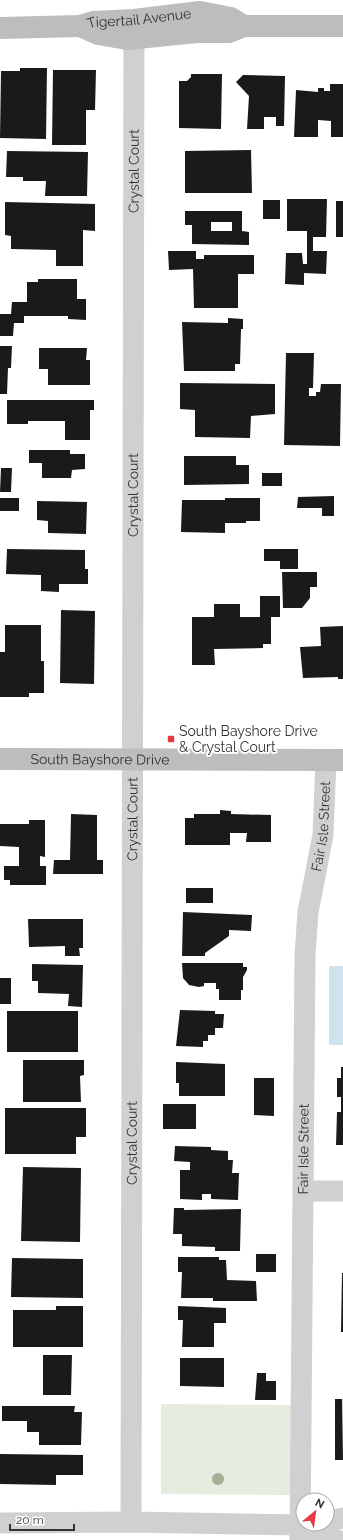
<svg xmlns="http://www.w3.org/2000/svg" width="343" height="1540" font-family="Raleway,sans-serif">
<style>
.green{fill:#e6ecdf}
.water{fill:#cfe2ee}
.building{fill:#1a1a1a;fill-rule:evenodd}
.lines{fill:none;stroke-linecap:round;stroke-linejoin:round}
.street{stroke:#d0d0d0;stroke-width:21}
.secondary{stroke:#bdbdbd;stroke-width:22}
.tree{fill:#a2b095}
.poi-dot{fill:#e63946;stroke:#fff;stroke-width:1.5}
.labels{text-anchor:middle;stroke-width:4;stroke-linejoin:round;paint-order:stroke}
.street-label{font-size:14px;fill:#333;stroke:#fff}
.poi-label{font-size:14px;fill:#333;stroke:#fff;text-anchor:start}
</style>
<rect width="100%" height="100%" fill="#fff"/>
<path class="green" d="M 161,1404 L 291,1405 L 292,1495 L 161,1494 Z"/>
<path class="water" d="M 329,966 L 343,966 L 343,1045 L 329,1045 Z"/>
<path class="building" d="M 20,68 L 47,68 L 46,139 L 0,138 L 1,71 L 20,71 Z
M 53,70 L 96,70 L 95,110 L 86,110 L 86,145 L 52,145 Z
M 191,74 L 222,74 L 221,129 L 179,128 L 179,81 L 187,81 L 191,77 Z
M 243,75 L 285,76 L 284,126 L 276,126 L 276,117 L 264,117 L 264,129 L 247,129 L 249,96 L 236,82 Z
M 330,84 L 343,84 L 343,137 L 331,137 L 331,121 L 318,120 L 318,137 L 294,137 L 296,90 L 318,92 L 318,88 L 324,88 L 324,91 L 330,91 Z
M 251,150 L 252,193 L 185,193 L 185,151 Z
M 7,151 L 88,152 L 87,196 L 45,196 L 46,181 L 23,181 L 23,177 L 6,177 Z
M 287,199 L 327,199 L 326,237 L 313,237 L 313,251 L 327,251 L 326,274 L 304,273 L 304,285 L 285,284 L 286,253 L 302,253 L 303,264 L 307,264 L 307,231 L 287,231 Z
M 263,200 L 280,200 L 280,219 L 263,219 Z
M 336,201 L 343,201 L 343,237 L 336,237 Z
M 5,202 L 95,204 L 95,231 L 83,230 L 83,266 L 56,266 L 56,250 L 11,249 L 11,236 L 5,235 Z
M 185,211 L 242,211 L 242,231 L 249,232 L 249,245 L 192,244 L 192,225 L 185,225 ZM 211,222 L 232,222 L 232,231 L 211,231 Z
M 168,251 L 196,251 L 196,259 L 204,259 L 204,255 L 254,255 L 254,274 L 238,274 L 238,308 L 194,308 L 193,269 L 169,270 Z
M 38,279 L 77,279 L 77,299 L 86,299 L 86,320 L 68,319 L 68,316 L 24,316 L 24,323 L 14,323 L 13,336 L 0,336 L 0,314 L 11,314 L 12,302 L 27,302 L 27,282 L 38,282 Z
M 228,318 L 243,319 L 243,329 L 241,329 L 240,364 L 235,364 L 235,371 L 184,371 L 182,322 L 228,323 Z
M 0,346 L 12,346 L 11,368 L 8,368 L 7,394 L 0,394 Z
M 39,348 L 87,348 L 86,360 L 90,360 L 90,385 L 48,385 L 48,369 L 39,369 Z
M 286,353 L 314,353 L 313,388 L 309,388 L 309,396 L 316,396 L 316,392 L 320,392 L 321,384 L 341,384 L 340,446 L 284,445 Z
M 180,383 L 275,384 L 275,414 L 251,416 L 250,438 L 195,437 L 195,410 L 180,409 Z
M 7,400 L 94,400 L 94,410 L 90,410 L 90,440 L 65,440 L 65,421 L 28,421 L 28,424 L 7,424 Z
M 29,450 L 70,450 L 70,454 L 85,454 L 85,469 L 72,470 L 71,478 L 42,478 L 42,463 L 29,463 Z
M 184,456 L 236,456 L 236,465 L 249,465 L 249,484 L 184,485 Z
M 1,468 L 12,468 L 11,492 L 0,492 Z
M 262,473 L 282,473 L 282,486 L 262,486 Z
M 334,496 L 334,516 L 322,516 L 322,508 L 297,508 L 298,497 Z
M 0,498 L 19,498 L 19,511 L 0,511 Z
M 225,498 L 260,498 L 260,521 L 246,521 L 246,523 L 225,523 L 225,533 L 181,532 L 182,500 L 225,500 Z
M 37,501 L 87,502 L 86,534 L 48,533 L 48,521 L 37,520 Z
M 7,549 L 85,550 L 85,569 L 88,569 L 88,584 L 59,584 L 59,592 L 41,591 L 41,575 L 6,574 Z
M 264,549 L 298,549 L 298,569 L 280,569 L 280,561 L 264,561 Z
M 282,572 L 317,572 L 317,587 L 310,587 L 310,598 L 302,608 L 283,608 Z
M 260,596 L 280,596 L 280,617 L 271,617 L 271,644 L 263,644 L 263,648 L 214,649 L 215,665 L 192,665 L 192,617 L 214,617 L 214,604 L 240,604 L 240,617 L 260,617 Z
M 61,610 L 95,611 L 94,684 L 60,683 Z
M 5,625 L 41,625 L 41,661 L 44,661 L 44,693 L 29,693 L 29,697 L 0,697 L 0,652 L 5,652 Z
M 343,626 L 343,679 L 338,679 L 338,677 L 303,678 L 300,647 L 321,646 L 320,627 Z
M 220,810 L 231,811 L 231,814 L 271,815 L 271,842 L 246,842 L 247,833 L 230,833 L 230,845 L 185,845 L 185,818 L 194,818 L 194,814 L 220,814 Z
M 71,814 L 97,815 L 97,860 L 103,860 L 103,874 L 53,874 L 54,860 L 70,860 Z
M 29,820 L 45,820 L 45,857 L 40,856 L 40,866 L 46,866 L 46,885 L 10,885 L 10,880 L 4,880 L 4,866 L 19,866 L 19,847 L 0,846 L 0,824 L 29,824 Z
M 186,888 L 213,888 L 213,903 L 186,903 Z
M 183,912 L 252,915 L 251,931 L 229,930 L 229,936 L 205,953 L 205,956 L 182,956 Z
M 28,919 L 83,919 L 83,948 L 79,948 L 80,956 L 65,956 L 65,946 L 29,947 Z
M 182,963 L 243,963 L 243,967 L 247,967 L 247,970 L 243,977 L 243,990 L 241,990 L 241,1000 L 219,1000 L 219,989 L 216,989 L 216,983 L 204,983 L 204,986 L 199,987 L 189,985 L 183,978 Z
M 32,964 L 83,965 L 82,1007 L 68,1006 L 69,994 L 38,993 L 38,981 L 32,981 Z
M 0,978 L 11,978 L 11,1004 L 0,1004 Z
M 180,1010 L 215,1011 L 215,1014 L 224,1014 L 223,1028 L 215,1028 L 215,1035 L 208,1035 L 208,1041 L 203,1041 L 203,1047 L 176,1046 Z
M 7,1011 L 78,1011 L 78,1052 L 7,1052 Z
M 23,1060 L 84,1060 L 84,1075 L 80,1076 L 81,1102 L 23,1102 Z
M 176,1062 L 225,1064 L 225,1096 L 179,1096 L 179,1083 L 176,1083 Z
M 341,1067 L 343,1067 L 343,1145 L 336,1145 L 337,1112 L 341,1112 L 341,1097 L 337,1097 L 337,1078 L 341,1078 Z
M 254,1078 L 274,1078 L 274,1116 L 254,1115 Z
M 163,1104 L 196,1104 L 196,1129 L 163,1129 Z
M 5,1108 L 86,1108 L 86,1137 L 76,1137 L 76,1154 L 5,1154 Z
M 175,1146 L 211,1147 L 211,1150 L 228,1151 L 228,1160 L 233,1160 L 232,1173 L 239,1173 L 238,1200 L 211,1199 L 211,1194 L 202,1194 L 202,1200 L 180,1199 L 180,1170 L 190,1170 L 190,1162 L 174,1161 Z
M 23,1167 L 81,1168 L 80,1242 L 21,1241 Z
M 174,1208 L 184,1208 L 184,1210 L 241,1209 L 240,1251 L 215,1251 L 215,1247 L 182,1246 L 182,1234 L 173,1234 Z
M 256,1254 L 276,1254 L 276,1272 L 256,1272 Z
M 178,1257 L 219,1257 L 219,1260 L 226,1260 L 227,1280 L 256,1281 L 257,1301 L 213,1301 L 213,1298 L 181,1298 L 182,1272 L 178,1272 Z
M 12,1258 L 83,1259 L 83,1298 L 11,1297 Z
M 342,1273 L 343,1273 L 343,1332 L 341,1332 Z
M 56,1306 L 83,1306 L 83,1347 L 13,1347 L 13,1310 L 56,1310 Z
M 178,1306 L 226,1308 L 226,1323 L 214,1323 L 214,1347 L 182,1347 L 183,1320 L 178,1320 Z
M 43,1355 L 72,1355 L 71,1395 L 43,1395 Z
M 180,1358 L 224,1358 L 224,1387 L 180,1386 Z
M 257,1373 L 266,1373 L 266,1381 L 276,1381 L 276,1400 L 255,1400 Z
M 342,1394 L 343,1460 L 335,1460 L 335,1399 L 342,1399 Z
M 2,1406 L 75,1406 L 74,1412 L 82,1412 L 81,1445 L 39,1445 L 39,1432 L 27,1432 L 27,1421 L 2,1421 Z
M 0,1454 L 83,1455 L 83,1475 L 56,1475 L 56,1485 L 0,1484 Z"/>
<g class="lines">
<g class="street">
<path d="M 303,1191 L 343,1191"/>
<path d="M 327,1521 L 343,1518"/>
<path id="s1" d="M 131,1522 L 134,21"/>
<path d="M 0,1523 L 131,1522 L 301,1525 L 310,1524"/>
<path d="M 301,1525 L 337,1540"/>
<path id="s2" d="M 300,1540 L 305,955 L 308,912 L 323,835 L 326,760"/>
</g>
<g class="secondary">
<path d="M 80,26 L 98,34 L 127,39 L 197,32 L 229,32 L 244,26 L 343,26"/>
<path id="s3" d="M 0,28 L 80,26 L 93,22 L 134,20 L 200,12 L 231,18 L 244,26"/>
<path id="s4" d="M 0,759 L 343,760"/>
</g>
</g>
<circle class="tree" cx="218" cy="1479" r="6"/>
<rect class="poi-dot" x="167" y="735" width="8" height="8" rx="2"/>
<g class="labels">
<g class="street-label">
<text dy="5" stroke="none"><textPath href="#s3" startOffset="140">Tigertail Avenue</textPath></text>
<text dy="5" stroke="none"><textPath href="#s1" startOffset="1351">Crystal Court</textPath></text>
<text dy="5" stroke="none"><textPath href="#s1" startOffset="1027">Crystal Court</textPath></text>
<text dy="5" stroke="none"><textPath href="#s4" startOffset="100">South Bayshore Drive</textPath></text>
<text dy="5" stroke="none"><textPath href="#s1" startOffset="703">Crystal Court</textPath></text>
<text dy="5" stroke="none"><textPath href="#s2" startOffset="715">Fair Isle Street</textPath></text>
<text dy="5" stroke="none"><textPath href="#s1" startOffset="379">Crystal Court</textPath></text>
<text dy="5" stroke="none"><textPath href="#s2" startOffset="391">Fair Isle Street</textPath></text>
</g>
<g class="poi-label">
<text x="179" y="736">South Bayshore Drive<tspan x="179" dy="16">&amp; Crystal Court</tspan></text>
</g>
</g>
<g transform="translate(315 1512) rotate(29)"><circle r="19" fill="#ffffff" stroke="#adadad"/>
<path d="M0-3L7 15L0 10L-7 15Z" fill="#e63946"/>
<text y="-6" font-size="11" font-weight="bold" text-anchor="middle" fill="#333333">N</text>
</g>
<path d="M10 1524v6h64v-6" fill="none" stroke="#333333" stroke-width="2"/>
<text x="16" y="1524" font-size="12" fill="#333333" stroke="#ffffff" stroke-width="3" paint-order="stroke">20 m</text>
</svg>
